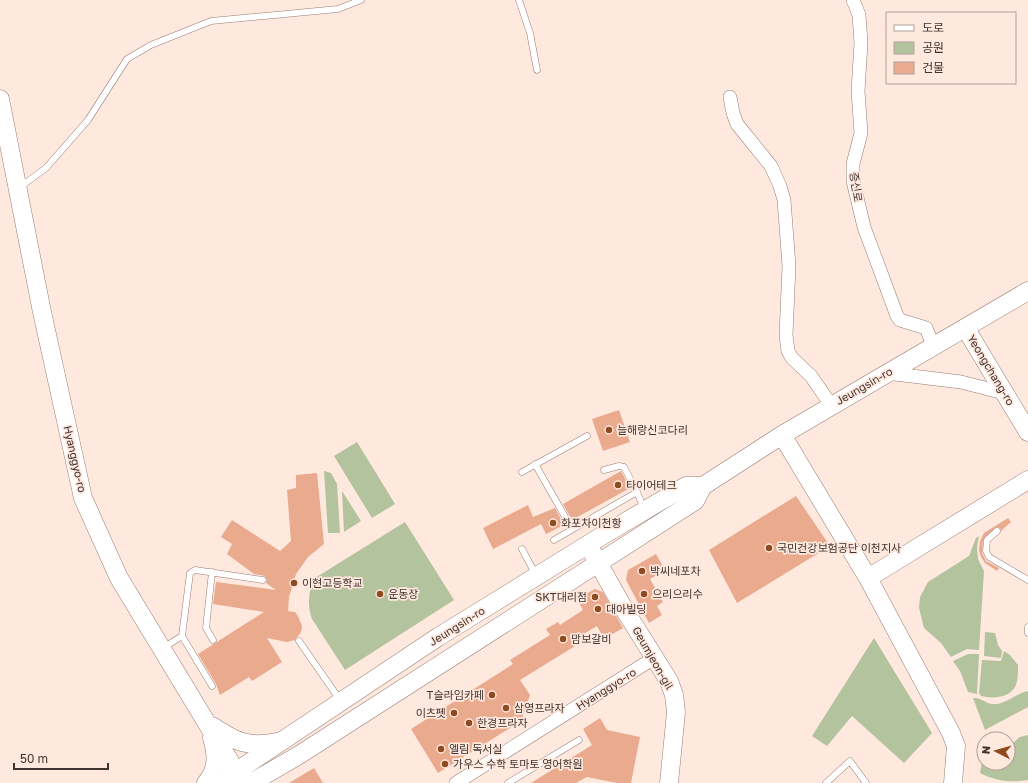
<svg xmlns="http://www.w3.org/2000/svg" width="1028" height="783" font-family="'Golos Text','Noto Sans KR',sans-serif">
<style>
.green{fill:#b3c39d}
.building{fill:#e9aa8d}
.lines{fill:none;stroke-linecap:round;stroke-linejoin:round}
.lane-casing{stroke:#977d72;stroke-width:7}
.street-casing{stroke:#977d72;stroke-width:14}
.secondary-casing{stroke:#977d72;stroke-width:19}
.lane{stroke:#fff;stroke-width:6}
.street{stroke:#fff;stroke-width:13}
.secondary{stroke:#fff;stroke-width:18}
.poi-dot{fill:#8f4a20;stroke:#ffe8de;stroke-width:1.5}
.labels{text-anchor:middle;stroke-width:3.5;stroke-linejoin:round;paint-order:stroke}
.street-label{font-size:11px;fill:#3e332f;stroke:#ffe8de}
.poi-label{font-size:11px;fill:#3e332f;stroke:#ffe8de;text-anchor:start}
</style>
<rect width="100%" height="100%" fill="#ffe8de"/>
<path class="green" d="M 357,442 L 395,504 L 372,518 L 334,456 Z
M 324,471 L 331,473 L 337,484 L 340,533 L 328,533 Z
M 342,491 L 361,521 L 344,532 Z
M 405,522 L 454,600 L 345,670 L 312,619 C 307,605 308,591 315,578 Z
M 979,536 L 977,548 L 978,559 L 984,571 L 979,650 L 967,649 L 951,657 L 941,643 L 924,628 L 919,608 L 920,597 L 928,582 L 969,556 L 976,538 Z
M 985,632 L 995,633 L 998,645 L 1002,651 L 1001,658 L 984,656 Z
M 874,638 L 932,733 L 904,763 L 852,716 L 827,746 L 812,736 Z
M 1004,651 L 1010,655 L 1018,665 C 1018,671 1018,679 1016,685 C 1010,698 993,699 981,696 L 979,693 L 982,660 L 1001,661 Z
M 968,654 L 979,654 L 977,694 L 968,692 L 960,671 L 953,661 Z
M 1028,691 L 1028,707 L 985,730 L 973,698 C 982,697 986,705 996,704 C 1007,703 1017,693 1028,691 Z
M 1028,735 L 1028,780 C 1011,783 995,781 980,773 L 984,751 L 984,763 L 1008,763 L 1008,747 L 1020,737 Z"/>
<path class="building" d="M 619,410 L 630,442 L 603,451 L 592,419 Z
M 621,471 L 630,488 L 572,520 L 563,504 Z
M 317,473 L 324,544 L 308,557 L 296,574 L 289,597 L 288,611 L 295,612 L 298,616 L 302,626 L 301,632 L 295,640 L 287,642 L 267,638 L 282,662 L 252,681 L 249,677 L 220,695 L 216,684 L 198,654 L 264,612 L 213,604 L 216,582 L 276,590 L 266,583 L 267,580 L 265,576 L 254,574 L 227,554 L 232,544 L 221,537 L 232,520 L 280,551 L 291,541 L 287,490 L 296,488 L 296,475 Z
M 796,496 L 830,546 L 737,603 L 709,550 Z
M 528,505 L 533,517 L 555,508 L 564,525 L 546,534 L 541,524 L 493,549 L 483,528 Z
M 1008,518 L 1011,522 L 1001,531 L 1000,528 L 996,527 L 983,540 L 982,553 L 986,561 L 999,568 L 997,571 L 985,563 L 981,557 L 979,550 L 980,541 L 984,533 Z
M 656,554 L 665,570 L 650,579 L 663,602 L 657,606 L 662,615 L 649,623 L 626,580 L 628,570 Z
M 595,589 L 603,592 L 623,628 L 604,639 L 597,626 L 572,641 L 575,646 L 520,680 L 530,695 L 521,721 L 438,773 L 411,729 L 513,664 L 510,660 L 550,635 L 546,629 L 558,622 L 560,625 L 583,610 L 577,599 Z
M 600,718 L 607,730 L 640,737 L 631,783 L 617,783 L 587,777 L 576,783 L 531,783 L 592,745 L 583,729 Z
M 314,768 L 323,783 L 289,783 Z"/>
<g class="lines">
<g class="lane-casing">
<path id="lane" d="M 519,0 L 530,33 L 537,70
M 20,187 L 46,168 L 88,120 L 127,59 L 151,45 L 211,21 L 338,9 L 361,0
M 535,464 L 572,529
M 522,472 L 587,436
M 637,492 L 644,509
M 594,517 L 604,532
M 997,531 L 987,540 L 986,551 L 989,557 L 1028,580
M 554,540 L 637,492 L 624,467 L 619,466 L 604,470
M 522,549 L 536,575
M 212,572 L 206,628 L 213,640
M 1028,627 L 1028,633
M 299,641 L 340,700
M 163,648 L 182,636
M 212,686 L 182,636 L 190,573 L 195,570 L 263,580
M 508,783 L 579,740
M 826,783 L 850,761 L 866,783"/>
</g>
<g class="street-casing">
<path id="street" d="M 853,0 L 859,15 L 861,43 L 858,91 L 861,133 L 853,164 L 853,181 L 864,227 L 897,316 L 900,320 L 926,328 L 934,347
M 730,97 L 733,113 L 737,124 L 771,166 L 780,186 L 784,200 L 789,266 L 786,335 L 788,351 L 792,358 L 811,376 L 831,405
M 887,373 L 961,382 L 1004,393
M 456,783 L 654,658"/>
</g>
<g class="secondary-casing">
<path id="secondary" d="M 0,99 L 42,312 L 83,498 L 119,578 L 243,783
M 966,329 L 1028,432
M 782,435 L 868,578 L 951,733 L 956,746 L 953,783
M 592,552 L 624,609 L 669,681 L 674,695 L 676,712 L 669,783
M 868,578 L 1028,480
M 212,726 C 236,742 248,748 277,742
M 206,783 C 218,769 217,755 212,738
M 219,783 L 438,637 L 605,534 L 686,486 L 703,486
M 251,783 L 299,755 L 695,501 L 703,486 L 782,435 L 1028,291"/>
</g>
<use href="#lane" class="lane"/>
<use href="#street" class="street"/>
<use href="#secondary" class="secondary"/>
</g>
<g class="poi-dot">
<circle cx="609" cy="430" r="4"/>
<circle cx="618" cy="485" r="4"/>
<circle cx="553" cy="523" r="4"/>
<circle cx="769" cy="548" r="4"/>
<circle cx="642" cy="571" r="4"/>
<circle cx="294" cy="583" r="4"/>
<circle cx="380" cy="594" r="4"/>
<circle cx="644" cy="594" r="4"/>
<circle cx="595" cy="597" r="4"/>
<circle cx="598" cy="609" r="4"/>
<circle cx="563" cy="639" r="4"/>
<circle cx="492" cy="695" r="4"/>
<circle cx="506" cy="708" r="4"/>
<circle cx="454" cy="713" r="4"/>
<circle cx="469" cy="723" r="4"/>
<circle cx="441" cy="749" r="4"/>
<circle cx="445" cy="764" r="4"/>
</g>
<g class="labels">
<g class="street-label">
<text transform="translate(856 187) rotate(81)" y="4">증신로</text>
<text transform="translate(991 370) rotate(59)" y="4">Yeongchang-ro</text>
<text transform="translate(864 386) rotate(-30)" y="4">Jeungsin-ro</text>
<text transform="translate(75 459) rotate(77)" y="4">Hyanggyo-ro</text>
<text transform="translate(457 626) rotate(-32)" y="4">Jeungsin-ro</text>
<text transform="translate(653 658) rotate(60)" y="4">Geumjeon-gil</text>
<text transform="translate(606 689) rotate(-32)" y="4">Hyanggyo-ro</text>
</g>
<g class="poi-label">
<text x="617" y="434">늘해랑신코다리</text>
<text x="626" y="489">타이어테크</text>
<text x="561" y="527">화포차이천항</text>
<text x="777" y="552">국민건강보험공단 이천지사</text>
<text x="650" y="575">박씨네포차</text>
<text x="302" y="587">이현고등학교</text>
<text x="388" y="598">운동장</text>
<text x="652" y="598">으리으리수</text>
<text x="587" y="601" text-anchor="end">SKT대리점</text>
<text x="606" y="613">대아빌딩</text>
<text x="571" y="643">맘보갈비</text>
<text x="484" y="699" text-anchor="end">T슬라임카페</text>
<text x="514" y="712">삼영프라자</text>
<text x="446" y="717" text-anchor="end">이츠펫</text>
<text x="477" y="727">한경프라자</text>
<text x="449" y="753">엘림 독서실</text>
<text x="453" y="768">가우스 수학 토마토 영어학원</text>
</g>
</g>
<rect x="886" y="12" width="130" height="72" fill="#ffe8de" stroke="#b2a098"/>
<rect x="894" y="25" width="20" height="6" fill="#ffffff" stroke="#b2a098"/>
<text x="922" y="32" font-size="12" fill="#3e332f">도로</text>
<rect x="894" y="42" width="20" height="12" fill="#b3c39d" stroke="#b2a098"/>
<text x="922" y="52" font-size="12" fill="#3e332f">공원</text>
<rect x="894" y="62" width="20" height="12" fill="#e9aa8d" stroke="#b2a098"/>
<text x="922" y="72" font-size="12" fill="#3e332f">건물</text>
<g transform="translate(996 751) rotate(276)"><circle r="19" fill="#ffe8de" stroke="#b2a098"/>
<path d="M0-3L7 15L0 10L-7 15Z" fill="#8f4a20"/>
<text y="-6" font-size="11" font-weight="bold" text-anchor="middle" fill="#3e332f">N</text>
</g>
<path d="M14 763v6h94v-6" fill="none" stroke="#3e332f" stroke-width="2"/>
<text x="20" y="763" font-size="12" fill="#3e332f" stroke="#ffe8de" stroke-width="3" paint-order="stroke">50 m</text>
</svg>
